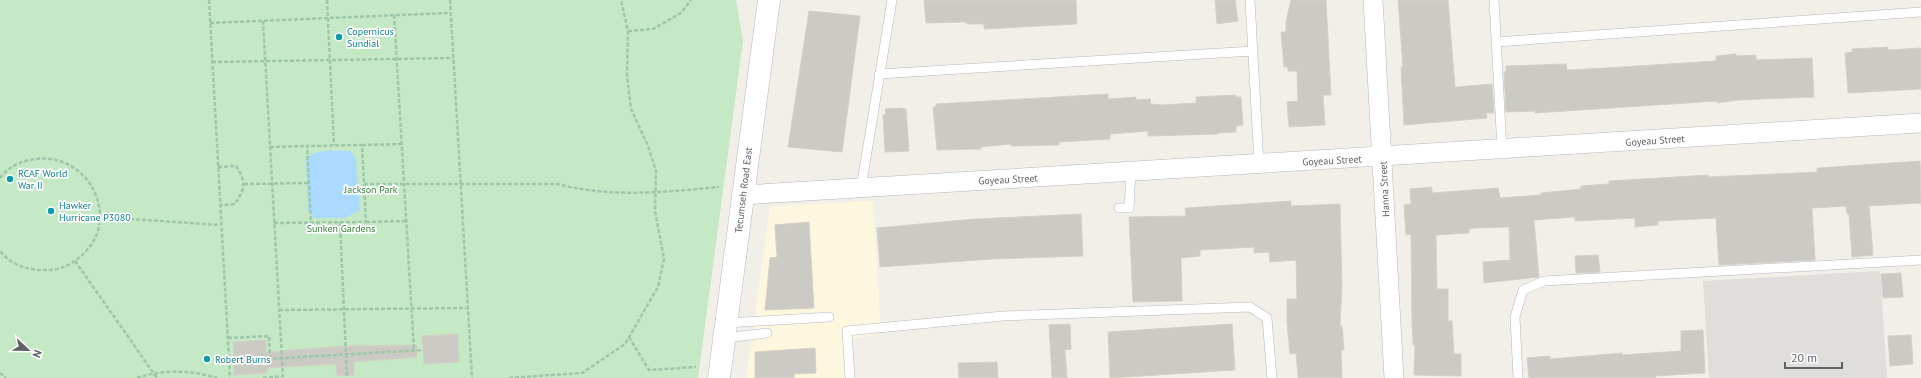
<svg xmlns="http://www.w3.org/2000/svg" width="1921" height="378" font-family="'PT Sans',sans-serif">
<style>
.commercial{fill:#fef7e0}
.industrial{fill:#e0deda}
.green{fill:#c5e8c5}
.water{fill:#aadaff}
.building{fill:#cccac5;stroke:#d6d1c6}
.lines{fill:none;stroke-linecap:round;stroke-linejoin:round}
.service-casing{stroke:#b5b8bc;stroke-width:10}
.minor-casing{stroke:#b5b8bc;stroke-width:20}
.secondary-casing{stroke:#b6babf;stroke-width:23}
.path{stroke:#9cc7a9;stroke-width:2.5;stroke-dasharray:4 2;stroke-linecap:butt}
.service{stroke:#fff;stroke-width:9}
.minor{stroke:#fff;stroke-width:19}
.secondary{stroke:#fff;stroke-width:22}
.culture-dot{fill:#0f9aa8;stroke:#fff;stroke-width:1.5}
.labels{text-anchor:middle;stroke-width:3.5;stroke-linejoin:round;paint-order:stroke}
.culture-label{font-size:10px;fill:#0d838f;stroke:#fff;text-anchor:start}
.street-label{font-size:10px;fill:#5f6368;stroke:#fff}
.park-label{font-size:10px;fill:#348238;stroke:#fff}
</style>
<rect width="100%" height="100%" fill="#f1efe8"/>
<path class="commercial" d="M 873,201 L 881,333 L 853,339 L 855,378 L 746,378 L 770,206 Z"/>
<path class="industrial" d="M 1880,271 L 1887,378 L 1709,378 L 1703,281 Z"/>
<path class="green" d="M 0,0 L 736,0 L 743,41 L 698,378 L 0,378 Z"/>
<path class="water" d="M 350,151 L 354,155 L 356,160 L 360,210 L 345,218 L 313,218 L 308,210 L 306,159 C 312,149 339,150 350,151 Z"/>
<path class="building" d="M 924,0 L 1076,0 L 1077,24 L 984,29 L 984,24 L 967,24 L 966,22 L 926,23 Z
M 1215,0 L 1235,0 L 1238,21 L 1217,24 Z
M 1291,0 L 1326,0 L 1331,95 L 1323,95 L 1325,125 L 1289,127 L 1287,102 L 1298,101 L 1297,71 L 1288,71 L 1288,67 L 1284,67 L 1281,32 L 1286,32 L 1286,22 Z
M 1398,0 L 1448,0 L 1455,87 L 1492,84 L 1494,113 L 1486,113 L 1487,118 L 1404,125 L 1401,67 L 1403,67 Z
M 809,11 L 860,16 L 842,152 L 788,147 Z
M 1888,47 L 1888,50 L 1921,48 L 1921,89 L 1848,93 L 1845,53 L 1852,52 L 1852,49 Z
M 1736,54 L 1736,56 L 1756,55 L 1756,60 L 1812,58 L 1814,97 L 1738,100 L 1717,103 L 1717,101 L 1535,113 L 1535,111 L 1506,112 L 1504,72 L 1506,72 L 1506,66 L 1566,64 L 1567,70 L 1606,68 L 1716,61 L 1716,56 Z
M 1108,94 L 1108,99 L 1136,97 L 1136,100 L 1150,99 L 1151,104 L 1162,105 L 1196,103 L 1196,97 L 1236,95 L 1236,97 L 1241,97 L 1243,125 L 1236,126 L 1236,132 L 1218,133 L 1218,134 L 1148,136 L 1148,131 L 1110,134 L 1110,139 L 1059,142 L 1059,145 L 1011,146 L 1011,144 L 981,147 L 981,149 L 937,150 L 933,107 L 936,107 L 936,104 Z
M 900,108 L 906,109 L 909,151 L 885,152 L 883,115 L 886,114 L 885,109 Z
M 1920,161 L 1921,203 L 1869,206 L 1873,255 L 1852,257 L 1849,214 L 1847,214 L 1846,206 L 1812,208 L 1815,260 L 1719,265 L 1716,218 L 1658,221 L 1658,225 L 1635,227 L 1635,218 L 1575,221 L 1575,217 L 1534,220 L 1539,277 L 1484,283 L 1483,262 L 1510,260 L 1509,227 L 1475,228 L 1469,229 L 1469,233 L 1436,235 L 1437,289 L 1448,289 L 1448,321 L 1452,321 L 1454,354 L 1461,354 L 1461,376 L 1414,375 L 1415,345 L 1413,345 L 1412,323 L 1411,234 L 1406,235 L 1404,205 L 1411,204 L 1410,189 L 1432,187 L 1432,193 L 1498,188 L 1500,198 L 1541,195 L 1541,193 L 1581,189 L 1581,186 L 1609,184 L 1609,181 L 1708,175 L 1709,177 L 1817,172 L 1817,168 Z
M 1291,201 L 1291,206 L 1340,204 L 1342,286 L 1340,326 L 1342,326 L 1344,350 L 1341,350 L 1342,378 L 1298,378 L 1296,353 L 1290,354 L 1287,322 L 1287,299 L 1297,299 L 1296,260 L 1270,262 L 1269,252 L 1254,253 L 1254,247 L 1200,250 L 1200,256 L 1181,258 L 1182,301 L 1133,302 L 1129,217 L 1186,216 L 1185,208 Z
M 1081,214 L 1083,256 L 992,259 L 880,267 L 877,228 L 975,219 Z
M 809,222 L 814,308 L 765,310 L 770,258 L 777,257 L 775,225 Z
M 1598,255 L 1600,272 L 1576,273 L 1575,256 Z
M 1901,273 L 1903,297 L 1883,298 L 1881,274 Z
M 1070,324 L 1071,349 L 1065,350 L 1067,378 L 1052,378 L 1049,325 Z
M 1232,324 L 1235,370 L 1110,378 L 1108,332 Z
M 1703,330 L 1705,373 L 1655,376 L 1656,378 L 1529,378 L 1527,358 L 1550,356 L 1550,359 L 1622,353 L 1622,355 L 1681,351 L 1681,331 Z
M 458,334 L 459,362 L 424,364 L 422,336 Z
M 1911,335 L 1913,364 L 1890,366 L 1888,336 Z
M 266,340 L 266,352 L 345,346 L 417,345 L 417,357 L 354,362 L 354,375 L 337,376 L 336,364 L 267,368 L 267,373 L 234,375 L 233,342 Z
M 815,348 L 816,373 L 794,374 L 794,378 L 755,378 L 755,352 Z
M 997,362 L 998,378 L 959,378 L 958,363 Z"/>
<g class="lines">
<g class="service-casing">
<path id="service" d="M 1250,0 L 1259,164
M 1494,0 L 1502,150
M 1496,42 L 1921,12
M 879,74 L 1253,51
M 861,188 L 892,0
M 1119,208 L 1129,208 L 1131,172
M 726,323 L 829,317
M 724,338 L 767,333
M 850,378 L 847,331 L 1003,316 L 1250,307 L 1267,318 L 1272,378
M 1518,378 L 1515,317 L 1523,290 L 1544,281 L 1921,260"/>
</g>
<g class="minor-casing">
<path id="minor" d="M 1373,0 L 1394,378
M 742,195 L 1921,123"/>
</g>
<g class="secondary-casing">
<path id="secondary" d="M 719,378 L 769,0"/>
</g>
<path class="path" d="M 209,0 L 230,378
M 327,0 L 334,145
M 450,0 L 472,378
M 394,15 L 414,351
M 210,23 L 450,13
M 628,31 L 653,29 L 681,13 L 691,0
M 212,62 L 453,58
M 362,145 L 402,144
M 270,147 L 307,146
M 218,167 L 236,166 C 247,183 245,188 235,204 L 220,205
M 0,178 C 8,168 18,162 30,160 C 86,147 125,218 81,256 C 72,264 61,270 48,270 C 30,271 12,266 0,251
M 244,184 L 309,183
M 364,184 L 558,184 C 610,198 666,192 719,187
M 100,217 L 220,225
M 340,222 L 347,378
M 366,222 L 406,221
M 274,223 L 366,222 L 362,145 L 307,146 L 311,223
M 75,261 L 157,378
M 279,310 L 466,308
M 629,337 L 649,370 L 696,367
M 228,338 L 269,336 L 270,359
M 267,359 L 423,350
M 0,373 L 6,378
M 137,378 C 163,369 192,370 217,378
M 263,378 L 283,376 L 263,21
M 509,378 L 582,373 L 625,344 L 658,287 L 664,259 L 655,211 L 656,171 L 648,146 L 631,109 L 627,76 L 628,31 L 621,0"/>
<use href="#service" class="service"/>
<use href="#minor" class="minor"/>
<use href="#secondary" class="secondary"/>
</g>
<g class="culture-dot">
<circle cx="339" cy="37" r="4"/>
<circle cx="10" cy="179" r="4"/>
<circle cx="51" cy="211" r="4"/>
<circle cx="207" cy="359" r="4"/>
</g>
<g class="labels">
<g class="culture-label">
<text x="347" y="35">Copernicus<tspan x="347" dy="12">Sundial</tspan></text>
<text x="18" y="177">RCAF World<tspan x="18" dy="12">War II</tspan></text>
<text x="59" y="209">Hawker<tspan x="59" dy="12">Hurricane P3080</tspan></text>
<text x="215" y="363">Robert Burns</text>
</g>
<g class="street-label">
<text transform="translate(1655 140) rotate(-4)" y="4">Goyeau Street</text>
<text transform="translate(1332 160) rotate(-3)" y="4">Goyeau Street</text>
<text transform="translate(1008 179) rotate(-3)" y="4">Goyeau Street</text>
<text transform="translate(1384 189) rotate(-93)" y="4">Hanna Street</text>
<text transform="translate(743 190) rotate(-83)" y="4">Tecumseh Road East</text>
</g>
<g class="park-label">
<text x="371" y="193">Jackson Park</text>
<text x="341" y="232">Sunken Gardens</text>
</g>
</g>
<g transform="translate(28 350) rotate(112)" stroke="#ffffff" stroke-width="3" paint-order="stroke">
<path d="M0-3L7 15L0 10L-7 15Z" fill="#5f6368"/>
<text y="-6" font-size="11" font-weight="bold" text-anchor="middle" fill="#5f6368">N</text>
</g>
<path d="M1785 362v6h57v-6" fill="none" stroke="#5f6368" stroke-width="2"/>
<text x="1791" y="362" font-size="12" fill="#5f6368" stroke="#ffffff" stroke-width="3" paint-order="stroke">20 m</text>
</svg>
